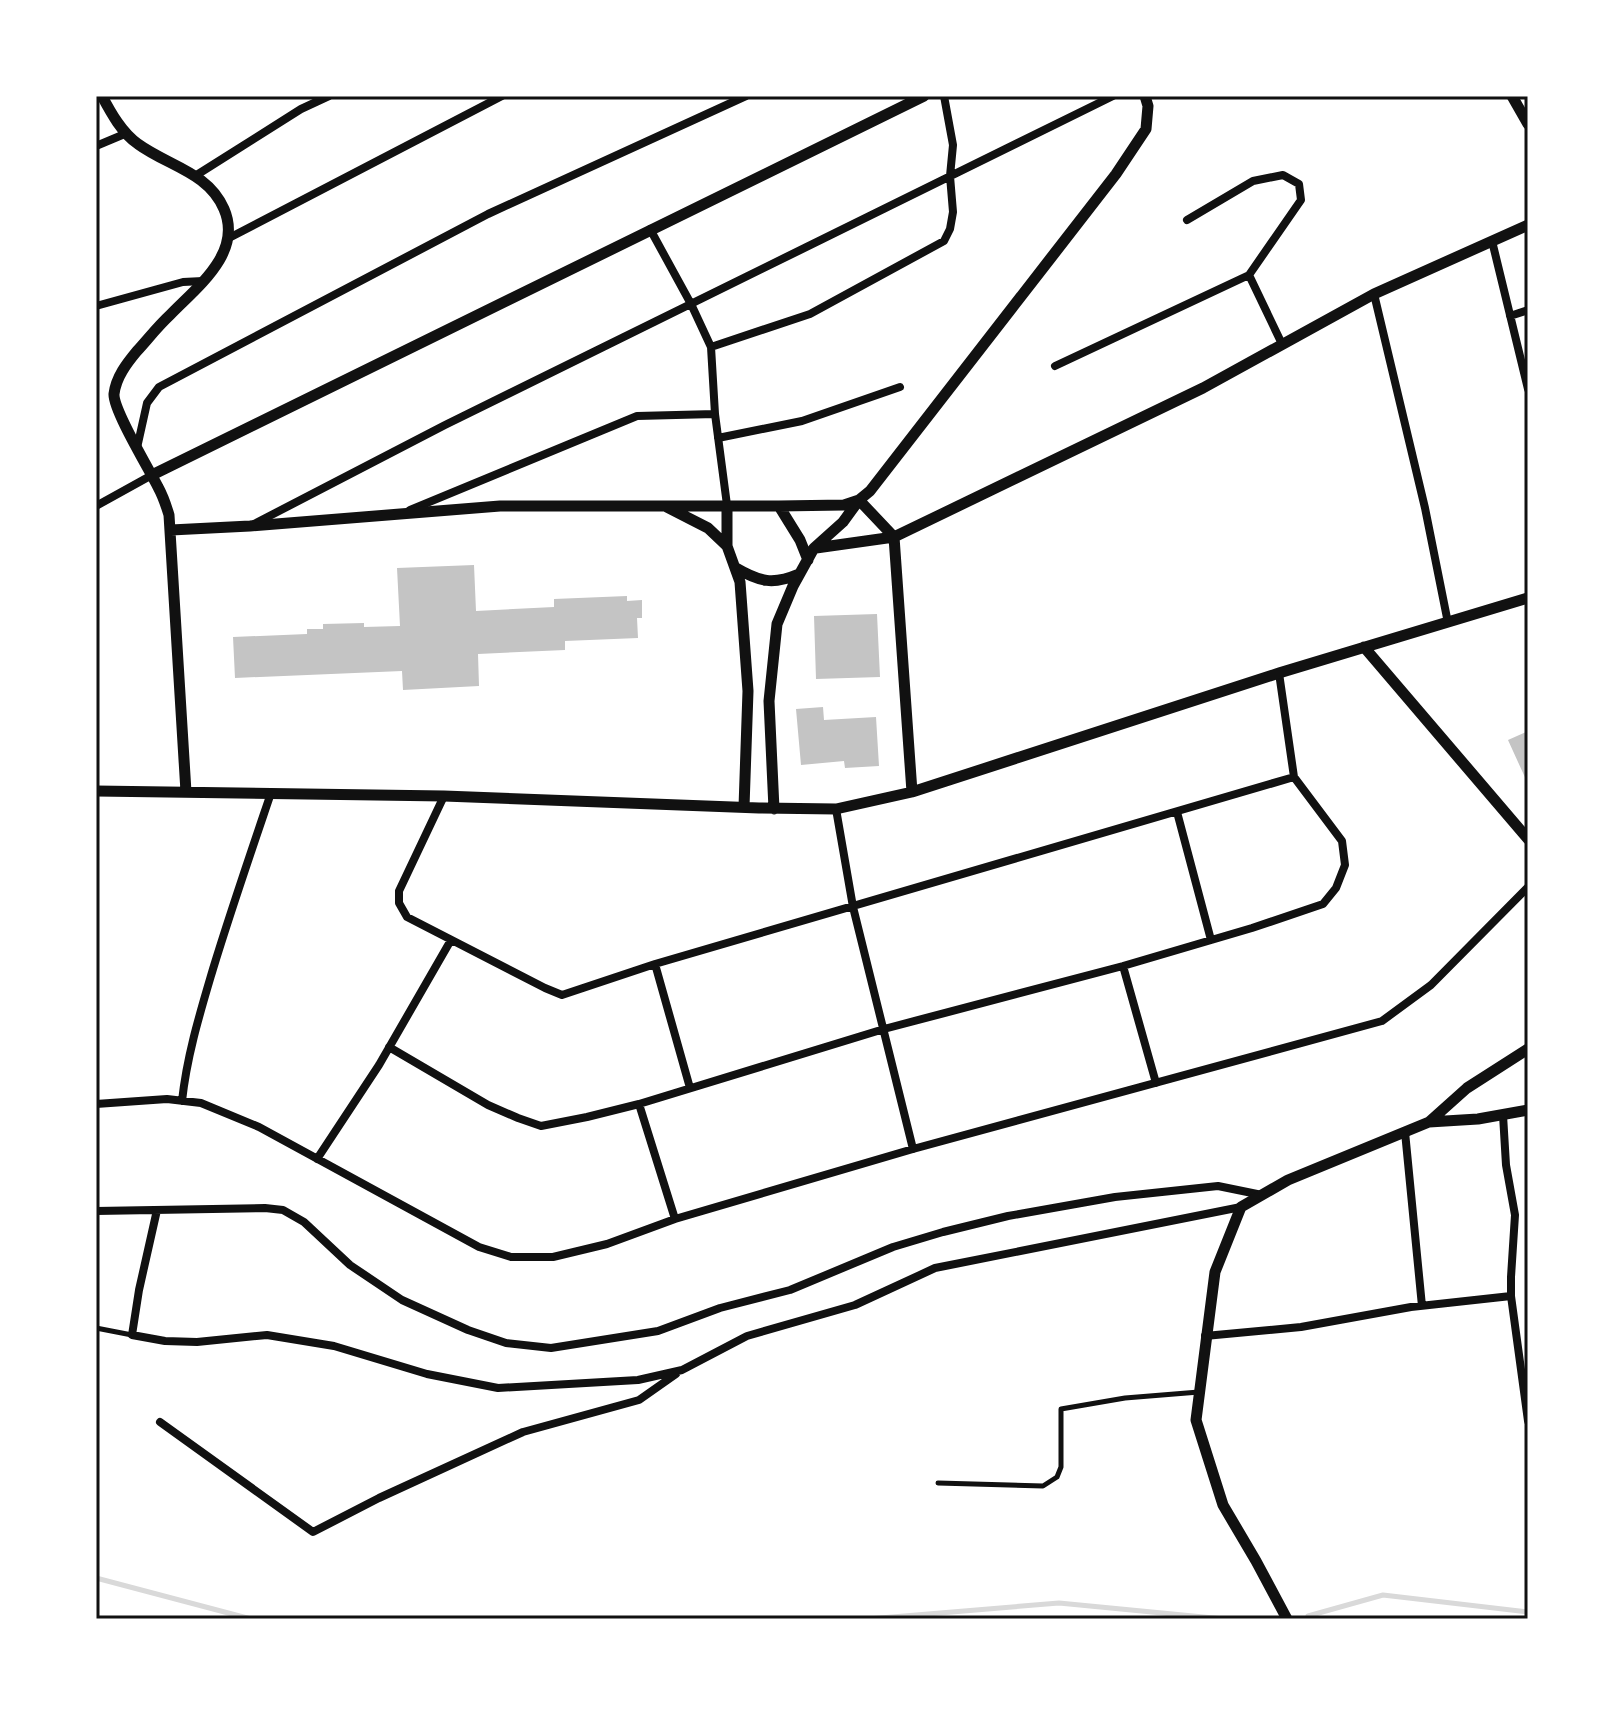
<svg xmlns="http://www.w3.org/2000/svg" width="1624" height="1715" font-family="'Space Grotesk',sans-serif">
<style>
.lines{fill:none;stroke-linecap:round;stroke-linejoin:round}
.stream{stroke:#d9d9d9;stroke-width:5}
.building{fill:#c4c4c4}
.service{stroke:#111;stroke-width:5}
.minor{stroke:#111;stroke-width:8}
.tertiary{stroke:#111;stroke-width:11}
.neatline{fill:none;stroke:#111;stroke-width:3}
</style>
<rect width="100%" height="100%" fill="#fff"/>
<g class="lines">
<path class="stream" d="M 96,1578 L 251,1619
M 1308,1616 L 1383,1595 L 1528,1612
M 868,1619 L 1059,1603 L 1224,1619"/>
</g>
<path class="building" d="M 474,565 L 476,611 L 554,607 L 554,599 L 627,596 L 627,601 L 642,600 L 642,618 L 637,618 L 638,638 L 565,641 L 565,650 L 478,654 L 479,686 L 403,690 L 402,671 L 235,678 L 233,637 L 307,634 L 307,629 L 323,629 L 323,624 L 364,623 L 364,627 L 400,626 L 397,568 Z
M 877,614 L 880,677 L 816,679 L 814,616 Z
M 823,707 L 824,720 L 876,717 L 879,766 L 845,768 L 844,761 L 801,765 L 796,709 Z
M 1528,731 L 1528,784 L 1508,740 Z"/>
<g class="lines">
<path class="service" d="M 96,1328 L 132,1335
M 938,1483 L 1043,1486 L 1057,1477 L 1061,1467 L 1061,1409 L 1125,1398 L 1199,1392"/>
<path class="minor" d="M 96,146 L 127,133
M 195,176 L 301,109 L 329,96
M 1187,220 L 1253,181 L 1283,175 L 1299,184 L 1301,200 L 1249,275 L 1282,344
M 650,229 L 691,304 L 711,347 L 715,414 L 727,505
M 229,238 L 502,96
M 1492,241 L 1528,389
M 1374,294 L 1425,508 L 1448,623
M 96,306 L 183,282 L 203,281
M 1510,316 L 1528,310
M 711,347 L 810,314 L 944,241 L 950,229 L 953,212 L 950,176 L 953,145 L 944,96
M 1055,366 L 1249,275
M 718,438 L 802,421 L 900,387
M 137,448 L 147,403 L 159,387 L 488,214 L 746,96
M 96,506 L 152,475
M 410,510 L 637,416 L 715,414
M 254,524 L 445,425 L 1113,96
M 444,796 L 399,891 L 399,903 L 407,917 L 545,988 L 562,995 L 655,964 L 1294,777
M 836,809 L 853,907 L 913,1149
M 1177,812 L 1211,940
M 655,964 L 690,1088
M 1123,966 L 1156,1083
M 389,1047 L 488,1105 L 518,1118 L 541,1126 L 587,1117 L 639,1104 L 884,1029 L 1123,966 L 1252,928 L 1323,904 L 1336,888 L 1345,865 L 1342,841 L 1294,777 L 1279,673
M 182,1101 C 187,1055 200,1013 213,969 C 231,910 251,852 271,793
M 96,1104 L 167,1099 L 201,1103 L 259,1127 L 479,1247 L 511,1257 L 553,1257 L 607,1244 L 675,1219 L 913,1149 L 1382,1021 L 1431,985 L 1528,887
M 639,1104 L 675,1219
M 1503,1115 L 1506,1165 L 1515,1215 L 1511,1277 L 1511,1296 L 1528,1421
M 1405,1132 L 1422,1306
M 317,1159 L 379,1065 L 451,940
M 157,1210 L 139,1290 L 132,1335 L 165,1341 L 197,1342 L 267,1335 L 334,1346 L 427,1374 L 498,1388 L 638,1380 L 682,1370 L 747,1336 L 855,1305 L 935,1268 L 1241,1207
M 96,1211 L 265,1208 L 283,1210 L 304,1222 L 350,1265 L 402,1300 L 468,1330 L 506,1343 L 551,1348 L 658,1331 L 720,1308 L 790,1290 L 893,1247 L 943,1232 L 1008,1216 L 1115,1197 L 1218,1186 L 1262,1195
M 1205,1336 L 1301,1327 L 1411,1307 L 1511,1296
M 160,1422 L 313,1532 L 379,1498 L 523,1432 L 639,1400 L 676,1374"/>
<path class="tertiary" d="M 102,96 C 111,113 122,133 138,144 C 168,166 208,172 224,209 C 243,253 197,287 170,315 C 158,326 148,339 137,351 C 127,363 116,377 114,394 C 113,410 149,469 158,487 C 163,496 166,505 169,515 L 186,792
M 1512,96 L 1528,124
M 152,475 L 924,96
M 859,500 L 894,537
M 727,505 L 727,546
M 779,506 L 800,540 L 808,560
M 667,507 L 708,528 L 727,546 L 740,582 L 748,691 L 744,807
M 171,530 L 250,526 L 500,506 L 779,506 L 844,505 L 859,500
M 816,548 L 894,537
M 736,568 C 760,582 773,585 799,574
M 1364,647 L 1528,839
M 96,791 L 444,796 L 759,808 L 836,809 L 912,792 L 1279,673 L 1528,598
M 912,792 L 894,537 L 1203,388 L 1374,294 L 1528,225
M 774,809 L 769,701 L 777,624 L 793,586 L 814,548 L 843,522 L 859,500 L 870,491 L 1116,174 L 1146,129 L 1148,106 L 1145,96
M 1429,1122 L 1478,1119 L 1528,1110
M 1287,1619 L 1256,1561 L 1223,1505 L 1196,1420 L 1215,1272 L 1241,1207 L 1288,1180 L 1429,1122 L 1467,1088 L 1528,1049"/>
</g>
<rect width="1624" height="1715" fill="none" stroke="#ffffff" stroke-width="196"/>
<rect x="98" y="98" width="1428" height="1519" class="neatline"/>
</svg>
